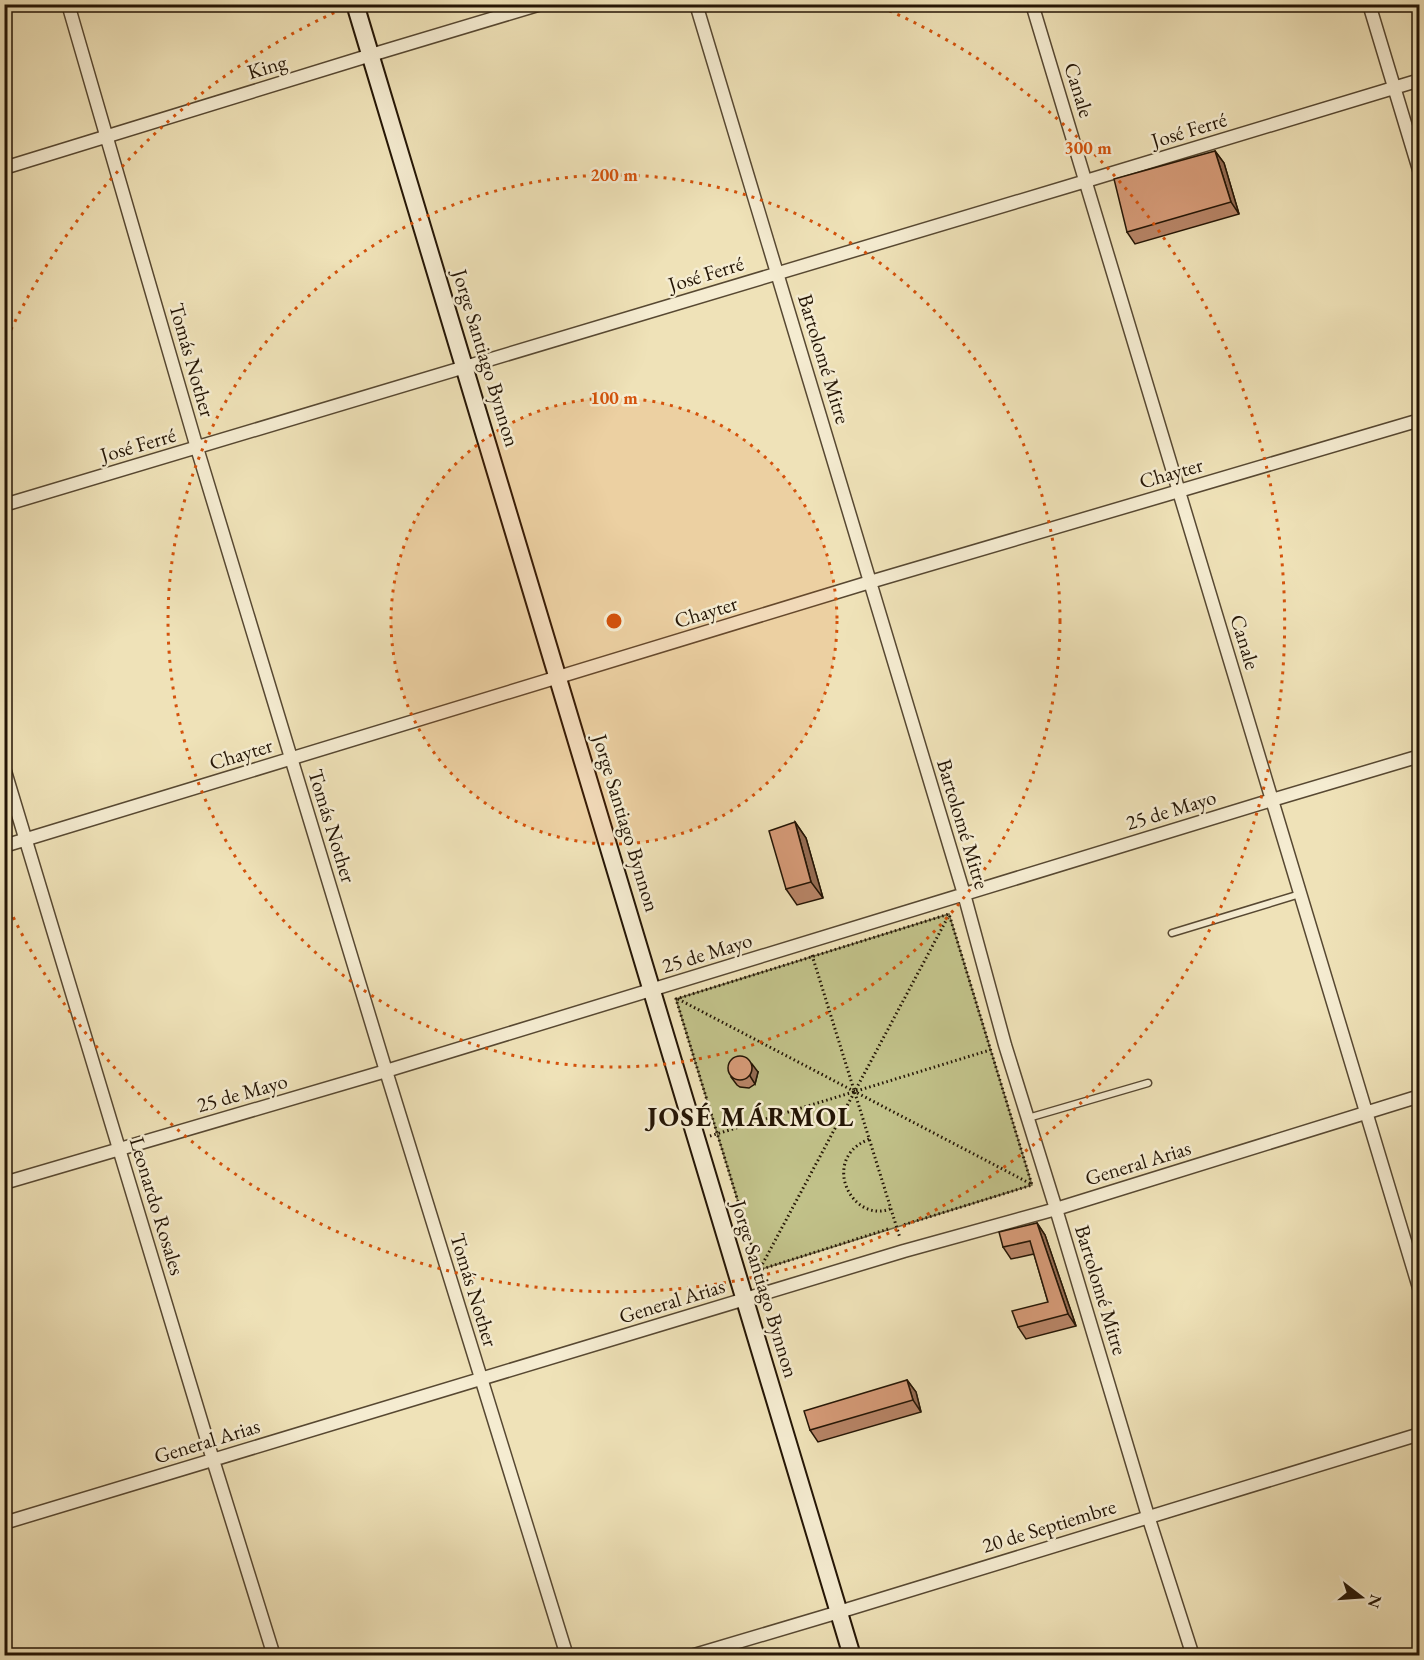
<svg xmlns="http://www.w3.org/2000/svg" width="1424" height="1660" font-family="'EB Garamond',serif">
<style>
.green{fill:#c1c189;stroke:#726b47;stroke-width:1.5}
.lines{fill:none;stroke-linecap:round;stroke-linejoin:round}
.lane-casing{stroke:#574832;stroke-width:9}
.street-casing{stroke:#574832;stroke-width:15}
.secondary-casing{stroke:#241505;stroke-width:20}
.path{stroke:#241505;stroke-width:3;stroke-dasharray:1.5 3;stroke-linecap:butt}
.lane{stroke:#f5ecd1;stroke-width:6}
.street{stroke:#f5ecd1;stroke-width:12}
.secondary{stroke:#f5ecd1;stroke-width:16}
.wall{fill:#b78466;stroke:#241505;stroke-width:1.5}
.shaded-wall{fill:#956c53;stroke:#241505;stroke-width:1.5}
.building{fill:#d59a77;stroke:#241505;stroke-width:1.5}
.ring{fill:none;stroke:#d4520b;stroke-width:3;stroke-dasharray:3 6}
.labels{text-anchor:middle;stroke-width:5;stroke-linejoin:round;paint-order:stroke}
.street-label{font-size:21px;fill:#241505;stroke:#f5ecd1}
.district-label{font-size:27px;font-weight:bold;letter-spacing:1.5px;fill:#241505;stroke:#f5ecd1}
.centre{fill:#d4520b;stroke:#f5ecd1;stroke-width:3}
.ring-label{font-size:18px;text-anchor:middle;font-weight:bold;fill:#d4520b;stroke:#f5ecd1;stroke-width:5;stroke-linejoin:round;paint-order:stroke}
</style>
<rect width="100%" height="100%" fill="#efe2b8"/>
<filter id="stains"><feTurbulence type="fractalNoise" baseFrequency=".00333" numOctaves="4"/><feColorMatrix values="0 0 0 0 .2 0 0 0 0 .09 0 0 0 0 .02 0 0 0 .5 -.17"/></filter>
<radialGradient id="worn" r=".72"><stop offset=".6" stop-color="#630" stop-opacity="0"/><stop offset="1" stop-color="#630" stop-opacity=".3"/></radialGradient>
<path class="green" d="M 949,914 L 1032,1185 L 759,1270 L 676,999 Z"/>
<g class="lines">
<g class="lane-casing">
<path id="lane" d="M 1172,933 L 1300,894
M 1028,1118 L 1148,1083"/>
</g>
<g class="street-casing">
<path id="street" d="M 68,4 L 197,448 L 386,1071 L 567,1656
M 696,4 L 964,894 L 1005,1045 L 1056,1209 L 1148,1516 L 1193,1656
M 1032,4 L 1420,1291
M 1369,4 L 1420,173
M 4,168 L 371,55 L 541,4
M 4,505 L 1086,181 L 1420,80
M 4,768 L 213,1460 L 274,1656
M 4,846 L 870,582 L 1420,420
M 4,1183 L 386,1071 L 1272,800 L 1420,756
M 4,1523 L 904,1251 L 1056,1209 L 1420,1096
M 691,1656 L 839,1612 L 1420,1434"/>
</g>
<g class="secondary-casing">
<path id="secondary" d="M 355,4 L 852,1656"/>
</g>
<path class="path" d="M 812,955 L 900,1238
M 678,999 L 1031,1184
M 710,1136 L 990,1050
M 869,1139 C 861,1143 855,1146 850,1153 C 831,1179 858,1221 890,1209
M 888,1229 L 759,1270 L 676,999 L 949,914 L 1032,1185 L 903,1225
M 754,1280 L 949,915"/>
<use href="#lane" class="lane"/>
<use href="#street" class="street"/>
<use href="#secondary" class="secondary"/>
</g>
<path class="wall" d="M 1215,151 L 1224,163 L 1239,214 L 1135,244 L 1127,232 Z
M 795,822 L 806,838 L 823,898 L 797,905 L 786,889 Z
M 758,1072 L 755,1084 L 749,1088 L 740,1087 L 737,1085 L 731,1077 Z
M 1037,1223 L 1045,1235 L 1076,1326 L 1026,1339 L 1018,1327 L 1048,1302 L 1034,1254 L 1011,1259 L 1003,1247 Z
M 907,1380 L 916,1392 L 921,1412 L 818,1442 L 810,1430 Z"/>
<path class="shaded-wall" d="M 1215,151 L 1224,163 L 1239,214 L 1231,202 Z
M 795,822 L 806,838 L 823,898 L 811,882 Z
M 752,1064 L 758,1072 L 755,1084 L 750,1076 Z
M 1037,1223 L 1045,1235 L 1076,1326 L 1068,1314 Z
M 907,1380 L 916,1392 L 921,1412 L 913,1400 Z"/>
<path class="building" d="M 1215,151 L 1231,202 L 1127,232 L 1114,179 Z
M 795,822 L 811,882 L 786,889 L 769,831 Z
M728 1068a12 12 0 1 1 24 0a12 12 0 1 1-24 0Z
M 1037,1223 L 1068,1314 L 1018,1327 L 1012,1311 L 1048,1302 L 1030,1241 L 1003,1247 L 999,1232 Z
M 907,1380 L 913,1400 L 810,1430 L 804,1411 Z"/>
<circle cx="614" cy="621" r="223" fill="#d4520b" fill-opacity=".12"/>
<g class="ring">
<circle cx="614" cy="621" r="223"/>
<circle cx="614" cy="621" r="446"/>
<path d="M7 338A670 670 0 0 1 347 7M881 7A670 670 0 1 1 7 904"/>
</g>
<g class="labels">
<g class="street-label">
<text transform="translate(267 67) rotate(-17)" y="7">King</text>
<text transform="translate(1079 90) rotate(73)" y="7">Canale</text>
<text transform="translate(1189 130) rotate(-17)" y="7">José Ferré</text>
<text transform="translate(706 274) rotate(-17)" y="7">José Ferré</text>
<text transform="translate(486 358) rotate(73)" y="7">Jorge Santiago Bynnon</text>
<text transform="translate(824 359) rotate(73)" y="7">Bartolomé Mitre</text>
<text transform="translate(192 360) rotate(74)" y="7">Tomás Nother</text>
<text transform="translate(138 445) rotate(-16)" y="7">José Ferré</text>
<text transform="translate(1171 473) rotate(-16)" y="7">Chayter</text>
<text transform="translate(706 612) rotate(-17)" y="7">Chayter</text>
<text transform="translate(1245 642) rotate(73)" y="7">Canale</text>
<text transform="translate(241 754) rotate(-17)" y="7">Chayter</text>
<text transform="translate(1171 810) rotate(-17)" y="7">25 de Mayo</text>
<text transform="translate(626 823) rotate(73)" y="7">Jorge Santiago Bynnon</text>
<text transform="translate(963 824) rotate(73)" y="7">Bartolomé Mitre</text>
<text transform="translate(332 826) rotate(73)" y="7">Tomás Nother</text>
<text transform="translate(707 953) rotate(-17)" y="7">25 de Mayo</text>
<text transform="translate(242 1093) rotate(-16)" y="7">25 de Mayo</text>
<text transform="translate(1138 1163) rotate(-17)" y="7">General Arias</text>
<text transform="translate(157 1206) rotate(73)" y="7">Leonardo Rosales</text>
<text transform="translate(765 1289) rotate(73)" y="7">Jorge Santiago Bynnon</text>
<text transform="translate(474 1290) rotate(73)" y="7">Tomás Nother</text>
<text transform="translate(1101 1290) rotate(73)" y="7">Bartolomé Mitre</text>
<text transform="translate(672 1301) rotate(-17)" y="7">General Arias</text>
<text transform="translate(207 1441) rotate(-17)" y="7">General Arias</text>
<text transform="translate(1049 1526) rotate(-17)" y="7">20 de Septiembre</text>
</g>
<g class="district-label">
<text x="751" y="1126">JOSÉ MÁRMOL</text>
</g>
</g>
<circle cx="614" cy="621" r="9" class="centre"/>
<g class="ring-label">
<text x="1088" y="154">300 m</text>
<text x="614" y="181">200 m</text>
<text x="614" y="404">100 m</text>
</g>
<rect width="1424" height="1660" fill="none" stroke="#efe2b8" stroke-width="24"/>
<rect x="6" y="6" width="1412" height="1648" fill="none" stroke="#241505" stroke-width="3"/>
<rect x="12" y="12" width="1400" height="1636" fill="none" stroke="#241505" stroke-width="1.5"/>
<g transform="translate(1361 1597) rotate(107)" stroke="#f5ecd1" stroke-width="4.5" paint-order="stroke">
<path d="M0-4.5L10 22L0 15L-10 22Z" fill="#241505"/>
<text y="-9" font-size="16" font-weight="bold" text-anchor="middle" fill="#241505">N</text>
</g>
<rect width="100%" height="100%" filter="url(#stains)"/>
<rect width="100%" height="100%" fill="url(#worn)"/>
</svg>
